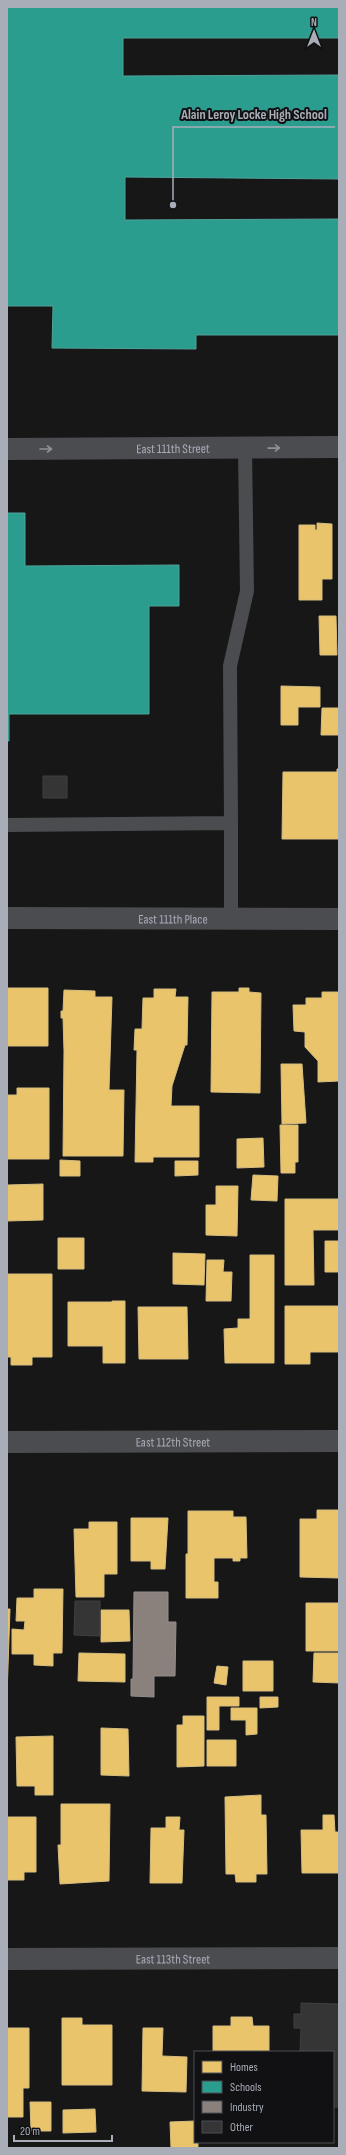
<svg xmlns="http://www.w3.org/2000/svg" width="346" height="2155" font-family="'Sofia Sans Condensed',sans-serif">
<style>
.homes{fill:#e9c46a;stroke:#d6bd81}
.schools{fill:#2a9d8f;stroke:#50a29b}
.industry{fill:#8a817c;stroke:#938e8e}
.building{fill:#353536;stroke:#3f4043}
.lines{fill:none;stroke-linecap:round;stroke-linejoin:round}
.service{stroke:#4b4c50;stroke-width:14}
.minor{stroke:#4b4c50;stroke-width:22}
.tertiary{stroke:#4b4c50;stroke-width:22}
.oneway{stroke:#8c9099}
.labels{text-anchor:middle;stroke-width:4;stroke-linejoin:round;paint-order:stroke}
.street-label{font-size:13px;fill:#a8adb8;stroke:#111113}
.leader{fill:none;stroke:#a8adb8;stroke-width:1.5}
.callout-dot{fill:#a8adb8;stroke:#111113;stroke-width:1.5}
.callout-label{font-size:14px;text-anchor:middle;font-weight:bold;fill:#a8adb8;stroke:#111113;stroke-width:4;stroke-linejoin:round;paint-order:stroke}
</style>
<rect width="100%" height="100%" fill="#171717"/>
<path class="homes" d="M 317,523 L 332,524 L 332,579 L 322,579 L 322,600 L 299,600 L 299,525 L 315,525 L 315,530 L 317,530 Z
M 319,616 L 336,616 L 337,655 L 320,655 Z
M 281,686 L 320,687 L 320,707 L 298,707 L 298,725 L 281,725 Z
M 322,708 L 339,708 L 339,735 L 321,735 Z
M 337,769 L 339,769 L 339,839 L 282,839 L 283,772 L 337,772 Z
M 7,988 L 48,988 L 48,1046 L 7,1046 Z
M 239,988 L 249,988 L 249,992 L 261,993 L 260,1093 L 211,1092 L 212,992 L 239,992 Z
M 154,989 L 176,989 L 175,997 L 188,997 L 187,1045 L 185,1045 L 172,1086 L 171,1106 L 199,1106 L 199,1157 L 153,1157 L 153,1162 L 135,1162 L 137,1050 L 134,1050 L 135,1029 L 142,1029 L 143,998 L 154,998 Z
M 64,990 L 95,991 L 95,997 L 112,997 L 109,1090 L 124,1090 L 123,1156 L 63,1156 L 64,1051 L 63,1018 L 61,1018 L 61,1011 L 63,1011 Z
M 322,992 L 339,992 L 339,1081 L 318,1082 L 318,1061 L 305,1047 L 305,1032 L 294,1031 L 293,1005 L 306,1005 L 306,998 L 322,998 Z
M 281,1064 L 302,1064 L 306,1123 L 282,1124 Z
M 17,1088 L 49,1088 L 49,1159 L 7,1159 L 7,1095 L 17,1095 Z
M 280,1125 L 298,1125 L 298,1162 L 295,1162 L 295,1173 L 281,1173 Z
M 263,1138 L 264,1167 L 237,1168 L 237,1139 Z
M 60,1160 L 80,1161 L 80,1176 L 60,1176 Z
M 175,1161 L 198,1161 L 198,1175 L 175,1176 Z
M 253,1175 L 278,1176 L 277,1201 L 251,1200 Z
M 43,1184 L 43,1220 L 7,1221 L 7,1185 Z
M 216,1186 L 238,1186 L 237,1236 L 206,1235 L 206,1205 L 216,1205 Z
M 285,1199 L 339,1199 L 339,1230 L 313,1230 L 314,1285 L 285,1285 Z
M 58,1238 L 84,1238 L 84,1269 L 58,1269 Z
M 325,1241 L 339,1241 L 339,1272 L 325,1272 Z
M 173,1253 L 205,1254 L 204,1285 L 173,1284 Z
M 250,1255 L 274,1255 L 274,1363 L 225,1363 L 224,1329 L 238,1328 L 238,1319 L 250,1319 Z
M 207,1260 L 224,1260 L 223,1272 L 232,1272 L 231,1301 L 206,1301 Z
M 7,1274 L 52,1274 L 52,1357 L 32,1357 L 32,1365 L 11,1365 L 11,1357 L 7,1357 Z
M 112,1301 L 125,1301 L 125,1363 L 103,1363 L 103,1346 L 68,1346 L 68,1302 L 112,1302 Z
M 285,1306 L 339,1306 L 339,1352 L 310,1352 L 310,1364 L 285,1364 Z
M 138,1307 L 187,1307 L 188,1359 L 139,1359 Z
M 317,1510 L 339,1510 L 338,1578 L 300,1577 L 300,1519 L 317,1519 Z
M 188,1511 L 233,1511 L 233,1517 L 246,1517 L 247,1558 L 240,1558 L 240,1561 L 233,1561 L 233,1558 L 214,1558 L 214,1582 L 218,1582 L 218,1598 L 186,1598 L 186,1554 L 188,1554 Z
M 131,1518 L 168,1518 L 165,1569 L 151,1569 L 151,1561 L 131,1561 Z
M 89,1522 L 117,1522 L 117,1574 L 104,1574 L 104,1597 L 76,1597 L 74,1529 L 89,1529 Z
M 34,1589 L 63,1589 L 62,1653 L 53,1653 L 53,1666 L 34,1665 L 34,1654 L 12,1654 L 12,1629 L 24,1630 L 25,1621 L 16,1621 L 17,1598 L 34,1598 Z
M 306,1603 L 339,1603 L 339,1651 L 306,1651 Z
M 7,1609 L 10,1609 L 7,1695 Z
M 101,1610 L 129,1610 L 130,1641 L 101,1642 Z
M 79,1653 L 125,1654 L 125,1682 L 78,1681 Z
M 314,1653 L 339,1653 L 339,1683 L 313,1682 Z
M 243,1661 L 273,1661 L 273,1691 L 243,1691 Z
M 217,1666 L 228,1667 L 226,1685 L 214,1683 Z
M 207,1697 L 239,1697 L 239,1706 L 219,1706 L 219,1730 L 207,1730 Z
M 260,1697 L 278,1697 L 278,1707 L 260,1708 Z
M 231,1708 L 257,1708 L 257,1734 L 246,1735 L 246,1720 L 231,1720 Z
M 183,1716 L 204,1716 L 204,1766 L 177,1767 L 177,1725 L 183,1725 Z
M 101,1728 L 128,1729 L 129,1776 L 101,1775 Z
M 53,1736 L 53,1795 L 35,1795 L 35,1786 L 17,1786 L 16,1737 Z
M 207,1740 L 236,1740 L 236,1766 L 207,1766 Z
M 261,1795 L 261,1815 L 266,1815 L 267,1874 L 256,1874 L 256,1882 L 236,1882 L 235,1874 L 226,1874 L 225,1797 Z
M 61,1804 L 110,1804 L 109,1881 L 60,1884 L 58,1845 L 61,1845 Z
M 323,1815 L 334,1815 L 335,1832 L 339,1832 L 339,1873 L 302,1873 L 301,1830 L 323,1830 Z
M 7,1817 L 36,1817 L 36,1872 L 24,1872 L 24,1880 L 7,1880 Z
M 166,1817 L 180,1817 L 179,1830 L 184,1830 L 182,1883 L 150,1883 L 151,1828 L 166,1828 Z
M 231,2017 L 252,2017 L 253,2026 L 269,2026 L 269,2052 L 213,2052 L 213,2026 L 231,2026 Z
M 62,2018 L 82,2018 L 82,2025 L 112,2025 L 112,2085 L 62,2085 Z
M 7,2028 L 29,2028 L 29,2088 L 23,2088 L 23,2117 L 7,2117 Z
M 143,2028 L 163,2028 L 162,2056 L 187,2057 L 186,2092 L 142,2091 Z
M 30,2102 L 51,2102 L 51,2131 L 31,2131 Z
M 95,2109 L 96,2132 L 63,2133 L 63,2110 Z
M 195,2121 L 195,2142 L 198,2142 L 198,2148 L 171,2148 L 170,2122 Z"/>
<path class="schools" d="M 7,7 L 339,7 L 339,38 L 123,38 L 123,76 L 339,75 L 339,179 L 125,177 L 125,220 L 339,219 L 339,335 L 196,335 L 196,349 L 52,348 L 53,306 L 7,306 Z
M 7,513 L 25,513 L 25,566 L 179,565 L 179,606 L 149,606 L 149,714 L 9,714 L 9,741 L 7,741 Z"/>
<path class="industry" d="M 134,1592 L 168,1592 L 168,1622 L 176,1622 L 175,1676 L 154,1676 L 154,1697 L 131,1696 L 131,1679 L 133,1679 Z"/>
<path class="building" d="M 43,776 L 67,776 L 67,798 L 43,798 Z
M 75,1601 L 100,1601 L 100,1636 L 74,1635 Z
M 301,2003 L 339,2004 L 339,2107 L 333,2107 L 333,2052 L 300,2052 L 301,2028 L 294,2028 L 294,2014 L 301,2014 Z"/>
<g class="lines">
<path class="service" d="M 231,823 L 231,919
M 7,825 L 231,823 L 230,666 L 247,591 L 245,449"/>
<g class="minor">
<path id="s1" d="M 7,449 L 339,447"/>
<path id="s2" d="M 7,1442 L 339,1441"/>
<path id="s3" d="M 7,1959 L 339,1958"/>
</g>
<path class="tertiary" id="s4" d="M 7,918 L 339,919"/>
</g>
<defs><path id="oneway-shaft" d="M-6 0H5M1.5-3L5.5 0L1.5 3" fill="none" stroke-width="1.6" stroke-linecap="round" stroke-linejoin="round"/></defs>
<g class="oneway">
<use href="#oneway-shaft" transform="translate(274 448) rotate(-1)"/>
<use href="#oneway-shaft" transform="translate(46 449)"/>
</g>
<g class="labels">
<g class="street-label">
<text dy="5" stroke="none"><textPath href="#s1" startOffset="166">East 111th Street</textPath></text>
<text dy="5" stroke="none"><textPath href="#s4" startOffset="166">East 111th Place</textPath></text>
<text dy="5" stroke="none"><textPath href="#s2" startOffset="166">East 112th Street</textPath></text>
<text dy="5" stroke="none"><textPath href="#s3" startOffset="166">East 113th Street</textPath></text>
</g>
</g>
<path class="leader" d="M173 205L173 127H335"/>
<circle class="callout-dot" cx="173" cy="205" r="4"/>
<g class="callout-label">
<text x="254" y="119">Alain Leroy Locke High School</text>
</g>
<rect width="346" height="2155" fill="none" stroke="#a8adb8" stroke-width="16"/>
<rect x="194" y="2051" width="140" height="92" fill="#111113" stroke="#4d4f55"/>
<rect x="202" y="2061" width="20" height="12" fill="#e9c46a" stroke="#4d4f55"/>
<text x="230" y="2071" font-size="12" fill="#a8adb8">Homes</text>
<rect x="202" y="2081" width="20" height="12" fill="#2a9d8f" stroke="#4d4f55"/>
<text x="230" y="2091" font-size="12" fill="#a8adb8">Schools</text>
<rect x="202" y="2101" width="20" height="12" fill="#8a817c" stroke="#4d4f55"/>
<text x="230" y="2111" font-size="12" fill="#a8adb8">Industry</text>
<rect x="202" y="2121" width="20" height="12" fill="#353536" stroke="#4d4f55"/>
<text x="230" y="2131" font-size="12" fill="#a8adb8">Other</text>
<g transform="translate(314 32)" stroke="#111113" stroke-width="3" paint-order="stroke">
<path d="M0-3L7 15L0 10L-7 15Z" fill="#a8adb8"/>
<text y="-6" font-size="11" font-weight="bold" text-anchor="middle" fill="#a8adb8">N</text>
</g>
<path d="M14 2135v6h98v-6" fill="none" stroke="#a8adb8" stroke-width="2"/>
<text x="20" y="2135" font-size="12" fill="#a8adb8" stroke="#111113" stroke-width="3" paint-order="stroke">20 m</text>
</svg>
